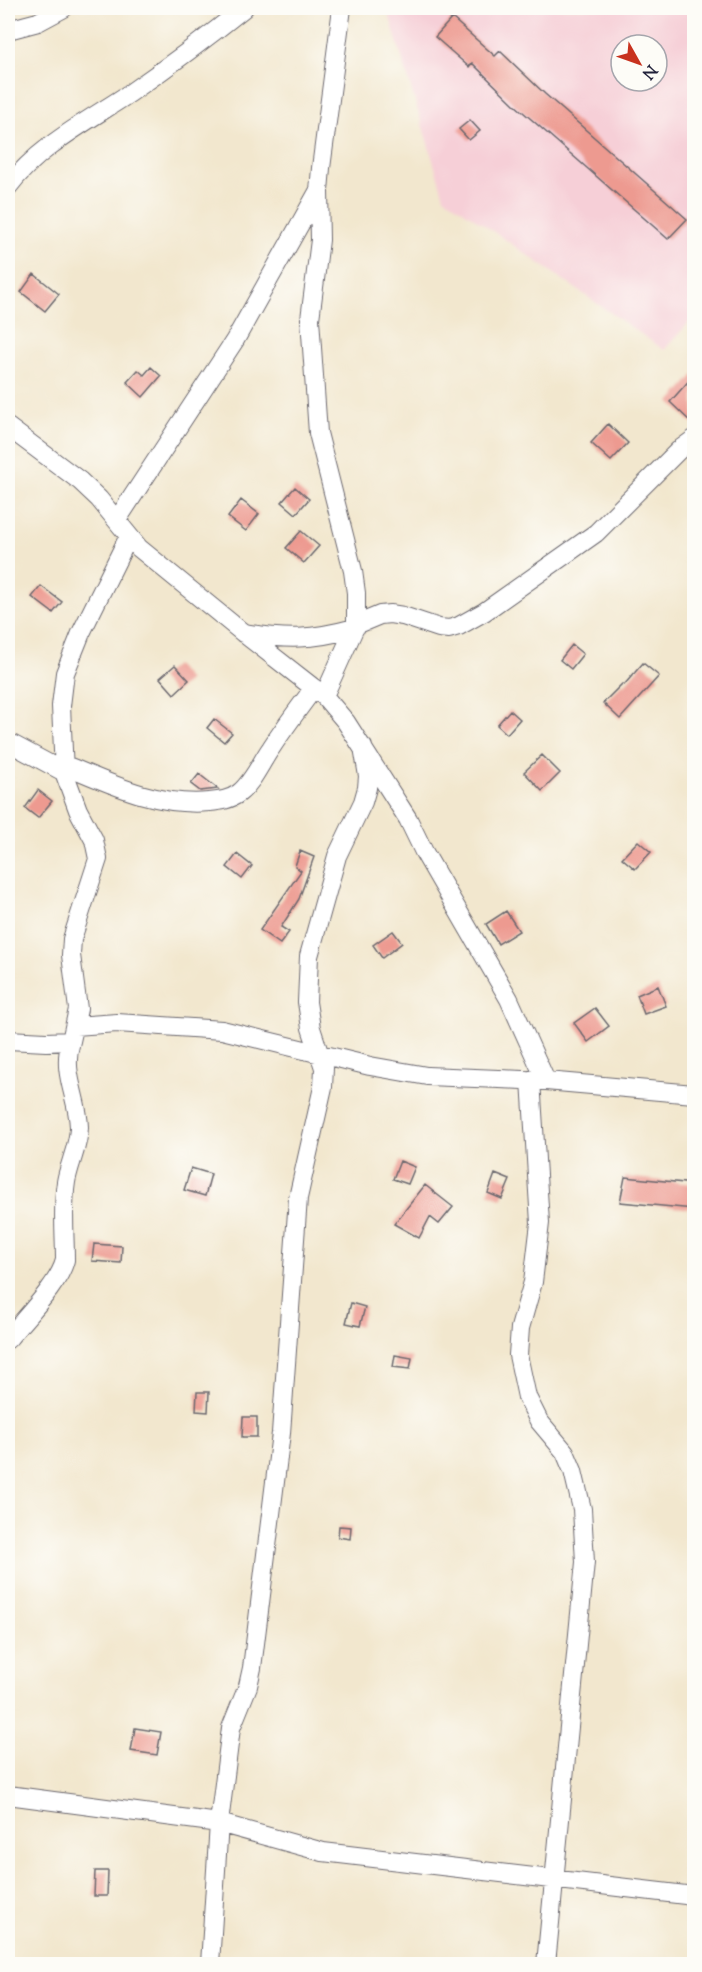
<svg xmlns="http://www.w3.org/2000/svg" width="702" height="1972" font-family="'Sorts Mill Goudy',serif">
<style>
.built{fill:#f6cfd7;fill-rule:evenodd}
.building{fill:#ed9a90}
.lines{fill:none;stroke-linecap:round;stroke-linejoin:round}
.minor-casing{stroke:#6b676e;stroke-width:20}
.minor{stroke:#fff;stroke-width:18}
</style>
<rect width="100%" height="100%" fill="#fdfcf7"/>
<filter id="ink" filterUnits="userSpaceOnUse"><feTurbulence type="fractalNoise" baseFrequency=".0167" numOctaves="2"/><feDisplacementMap in="SourceGraphic" scale="12" xChannelSelector="R" yChannelSelector="G"/><feConvolveMatrix kernelMatrix="1 2 1 2 8 2 1 2 1" color-interpolation-filters="sRGB"/></filter>
<filter id="wash" filterUnits="userSpaceOnUse"><feTurbulence type="fractalNoise" baseFrequency=".008" numOctaves="4" result="noise"/><feDisplacementMap in="SourceGraphic" scale="24" xChannelSelector="R" yChannelSelector="G"/><feGaussianBlur stdDeviation="1.35" result="paint"/><feColorMatrix in="noise" values="0 0 0 0 0 0 0 0 0 0 0 0 0 0 0 0 0 1.4 0 .05"/><feComposite in="paint" operator="in"/></filter>
<g filter="url(#wash)">
<rect width="100%" height="100%" fill="#f2e7ce"/>
<path class="built" d="M 387,8 L 694,8 L 694,317 L 664,350 L 444,197 ZM 621,45 L 657,45 L 657,81 L 621,81 Z"/>
<g id="blocks">
<path class="building" d="M 452,18 L 495,56 L 500,51 L 545,94 L 687,219 L 668,239 L 515,105 L 472,63 L 469,67 L 435,37 Z
M 470,120 L 480,131 L 469,140 L 459,129 Z
M 34,274 L 59,294 L 45,311 L 21,292 Z
M 151,367 L 161,376 L 143,397 L 127,382 L 138,370 L 144,375 Z
M 694,375 L 694,425 L 670,402 Z
M 608,424 L 628,443 L 611,461 L 591,443 Z
M 295,487 L 309,499 L 296,514 L 282,502 Z
M 241,500 L 259,514 L 246,531 L 228,517 Z
M 301,531 L 319,546 L 304,563 L 286,548 Z
M 41,586 L 62,602 L 53,613 L 32,597 Z
M 572,645 L 583,654 L 571,669 L 560,660 Z
M 643,663 L 659,676 L 620,719 L 603,703 L 622,684 L 624,685 Z
M 175,665 L 189,680 L 174,694 L 160,678 Z
M 510,710 L 520,719 L 507,734 L 497,725 Z
M 214,719 L 232,733 L 224,742 L 207,728 Z
M 542,755 L 560,773 L 542,791 L 524,772 Z
M 199,774 L 218,789 L 200,791 L 191,784 Z
M 38,790 L 52,801 L 38,818 L 25,808 Z
M 638,841 L 651,852 L 635,869 L 622,858 Z
M 300,851 L 314,857 L 299,899 L 281,927 L 289,932 L 280,944 L 260,930 L 301,871 L 295,866 Z
M 237,854 L 252,866 L 242,879 L 227,867 Z
M 506,911 L 519,931 L 498,944 L 486,924 Z
M 393,931 L 402,943 L 382,958 L 373,945 Z
M 658,986 L 666,1006 L 644,1014 L 637,995 Z
M 595,1008 L 609,1026 L 588,1042 L 574,1023 Z
M 400,1161 L 415,1167 L 408,1184 L 393,1179 Z
M 191,1168 L 211,1174 L 205,1196 L 184,1190 Z
M 495,1174 L 510,1180 L 502,1199 L 488,1193 Z
M 625,1177 L 694,1184 L 694,1209 L 620,1202 Z
M 425,1185 L 453,1207 L 439,1224 L 430,1217 L 419,1238 L 394,1224 Z
M 94,1244 L 122,1246 L 121,1263 L 92,1261 Z
M 351,1303 L 365,1307 L 360,1326 L 346,1323 Z
M 395,1355 L 412,1358 L 410,1369 L 393,1367 Z
M 197,1392 L 209,1392 L 208,1412 L 196,1411 Z
M 243,1417 L 257,1417 L 257,1437 L 242,1437 Z
M 339,1526 L 351,1527 L 350,1539 L 338,1537 Z
M 135,1728 L 161,1732 L 157,1755 L 131,1751 Z
M 95,1871 L 108,1871 L 107,1896 L 94,1896 Z"/>
</g>
</g>
<g filter="url(#ink)">
<use href="#blocks" fill-opacity="0" stroke="#6b676e" stroke-width="1.5"/>
<g class="lines">
<g class="minor-casing">
<path id="minor" d="M 8,30 L 38,22 L 64,8
M 8,187 C 39,146 88,121 130,93 C 169,66 208,37 244,8
M 8,427 L 80,481 L 99,499 L 139,548 L 242,632 L 324,696 L 356,625 L 356,593 L 353,571 L 318,433 L 310,319 L 320,240 L 319,191 L 321,168 L 342,8
M 117,520 L 235,340 L 318,192
M 356,625 L 380,615 L 390,614 L 403,616 L 439,628 L 449,629 L 459,626 L 484,612 L 596,533 L 679,450 L 694,439
M 243,633 C 288,640 311,640 355,628
M 8,742 L 64,772
M 63,764 C 109,783 157,807 209,802 C 219,801 230,800 239,793 C 253,782 261,762 271,748 C 284,728 299,708 314,688
M 75,1026 L 117,1023 L 222,1030 L 370,1066 L 427,1076 L 546,1081 L 509,999 L 424,852 L 408,819 L 346,722 L 324,696
M 8,1040 L 46,1042 L 71,1041 L 78,1009 L 71,955 L 72,939 L 98,859 L 94,840 L 78,810 L 64,772 L 61,706 L 65,673 L 81,633 L 129,536
M 531,1080 L 540,1223 L 533,1282 L 520,1328 L 518,1355 L 527,1397 L 539,1421 L 565,1452 L 573,1471 L 582,1509 L 585,1562 L 546,1964
M 546,1081 L 694,1094
M 8,1339 C 24,1318 59,1285 65,1260 C 65,1234 62,1207 66,1182 C 69,1164 79,1145 79,1127 C 78,1096 61,1073 71,1041
M 8,1795 L 219,1823 L 231,1728 L 248,1686 L 252,1668 L 281,1433 L 298,1198 L 323,1087 L 324,1068 L 311,1028 L 307,1002 L 309,956 L 337,856 L 363,802 L 367,788 L 368,776 L 363,747
M 210,1964 L 219,1823 L 323,1852 L 694,1896"/>
</g>
<use href="#minor" class="minor"/>
</g>
</g>
<rect width="702" height="1972" fill="none" stroke="#fdfcf7" stroke-width="30"/>
<g transform="translate(639 63) rotate(130)"><circle r="28" fill="#fdfcf7" stroke="#a5a5ac" stroke-width="1.5"/>
<path d="M0-4.5L10 22L0 15L-10 22Z" fill="#c8321e"/>
<text y="-9" font-size="16" font-weight="bold" text-anchor="middle" fill="#22223b">N</text>
</g>
</svg>
